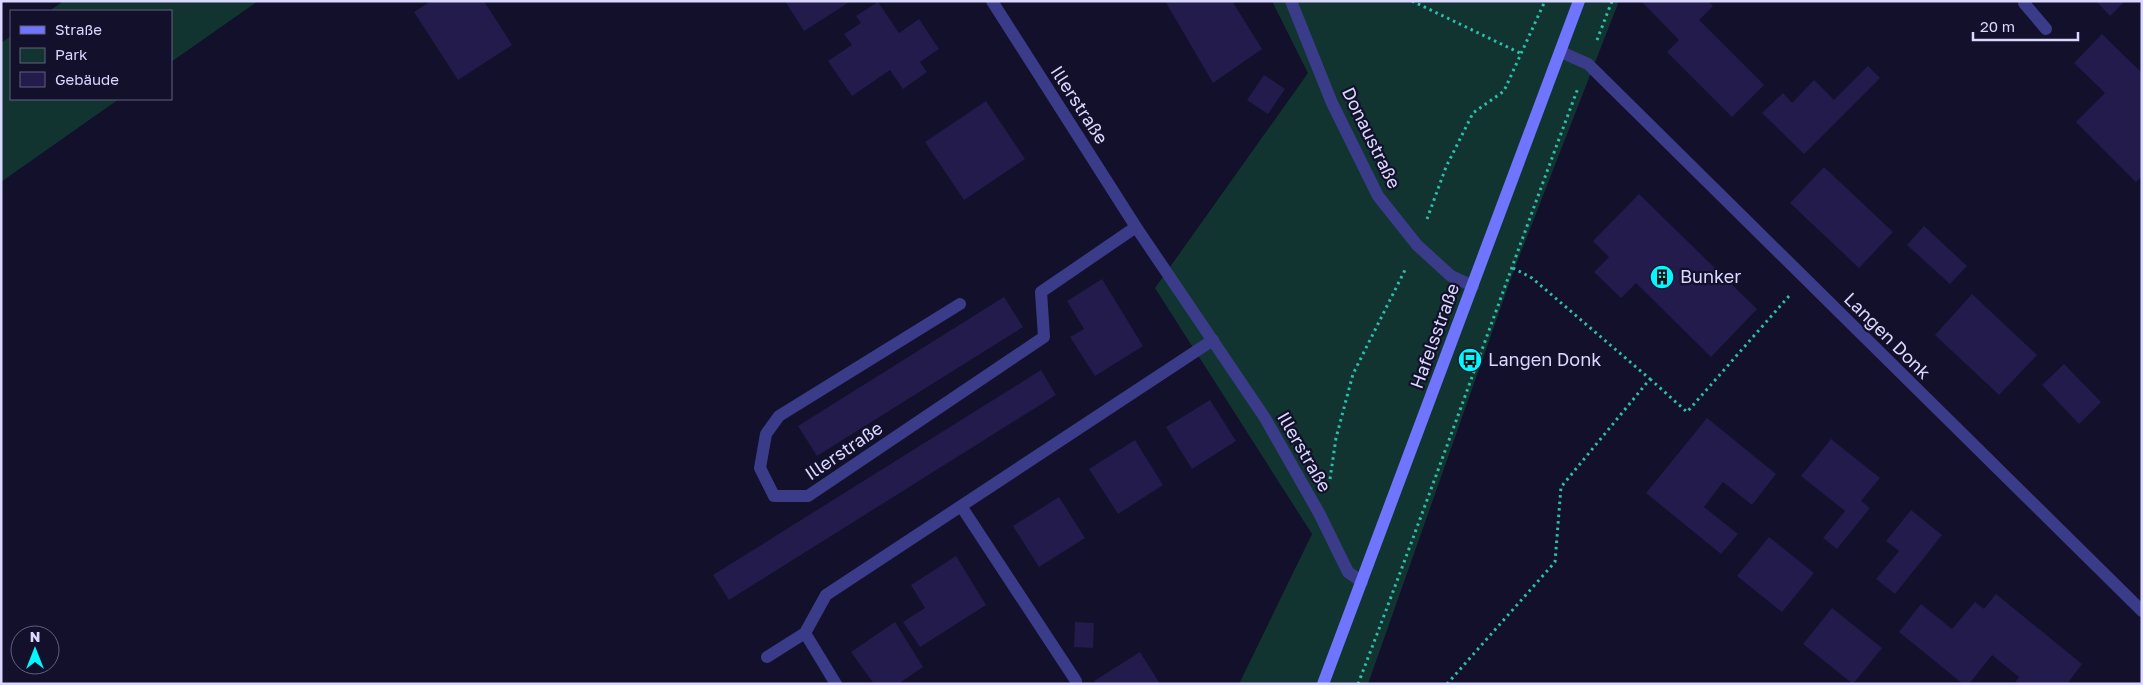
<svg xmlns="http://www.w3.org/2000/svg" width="2143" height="685" font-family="'Golos Text',sans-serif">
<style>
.green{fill:#123430}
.building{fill:#221b4b}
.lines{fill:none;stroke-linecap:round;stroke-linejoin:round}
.path{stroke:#2dbeac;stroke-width:3;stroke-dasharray:2.5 4;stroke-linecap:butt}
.lane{stroke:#3a3c8a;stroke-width:12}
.street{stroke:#3a3c8a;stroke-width:12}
.secondary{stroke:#6f75ff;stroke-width:12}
.labels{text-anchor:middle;stroke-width:4.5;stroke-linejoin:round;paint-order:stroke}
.street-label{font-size:18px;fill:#dad8ff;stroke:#12102a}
.poi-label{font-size:18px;fill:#dad8ff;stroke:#12102a;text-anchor:start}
</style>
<rect width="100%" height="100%" fill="#12102a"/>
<path class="green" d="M 64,1 L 258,1 L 171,62 L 171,11 L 49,11 Z
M 1272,1 L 1619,1 L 1514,270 L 1368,684 L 1239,684 L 1312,534 L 1155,288 L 1308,73 Z
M 11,36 L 11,99 L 119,99 L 1,182 L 1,43 Z"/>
<path class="building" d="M 431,1 L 484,1 L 512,45 L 458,80 L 414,12 Z
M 785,1 L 851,1 L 804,31 Z
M 1165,1 L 1232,1 L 1262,49 L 1213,83 Z
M 1643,1 L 1708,1 L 1713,6 L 1699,20 L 1764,85 L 1732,117 L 1667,52 L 1679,40 L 1642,2 Z
M 2096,1 L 2125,1 L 2110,16 Z
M 878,2 L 899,33 L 919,19 L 939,49 L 920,62 L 927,72 L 903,89 L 890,70 L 852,96 L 828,61 L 852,45 L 844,34 L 861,23 L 856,16 Z
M 2102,34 L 2142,73 L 2142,176 L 2136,182 L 2076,122 L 2105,93 L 2074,63 Z
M 1868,66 L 1880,78 L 1804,154 L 1762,113 L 1783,93 L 1792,103 L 1814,80 L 1834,100 Z
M 1264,75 L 1285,89 L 1268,114 L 1247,100 Z
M 986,101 L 1025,159 L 964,200 L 925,142 Z
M 1824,167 L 1893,232 L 1859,268 L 1790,203 Z
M 1639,194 L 1757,309 L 1711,357 L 1636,283 L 1621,298 L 1594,272 L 1609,257 L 1593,241 Z
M 1924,226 L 1967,266 L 1950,284 L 1907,245 Z
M 1102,279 L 1143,346 L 1095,376 L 1070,337 L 1084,329 L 1067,301 Z
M 1972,294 L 2037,355 L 1999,395 L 1935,335 Z
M 1004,297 L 1023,327 L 817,456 L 798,426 Z
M 2064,364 L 2101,402 L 2079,424 L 2042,385 Z
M 1041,370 L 1056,395 L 729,600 L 713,575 Z
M 1210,400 L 1236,441 L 1192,469 L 1166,427 Z
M 1707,418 L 1776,474 L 1752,505 L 1723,482 L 1704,507 L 1738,534 L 1721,554 L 1646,493 Z
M 1831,439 L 1880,478 L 1861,501 L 1870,508 L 1837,549 L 1823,538 L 1845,511 L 1801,476 Z
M 1135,440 L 1163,485 L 1118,514 L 1089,469 Z
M 1059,497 L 1085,538 L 1039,567 L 1013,526 Z
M 1911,510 L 1942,535 L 1895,594 L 1876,579 L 1899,551 L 1886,541 Z
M 1769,537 L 1814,573 L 1782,612 L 1737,576 Z
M 956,556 L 986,605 L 920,647 L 903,622 L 925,608 L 911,585 Z
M 1996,594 L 2082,664 L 2067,684 L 2014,684 L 2019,677 L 1992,655 L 1969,684 L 1963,684 L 1899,632 L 1921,604 L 1952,629 L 1975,602 L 1984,609 Z
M 1832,608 L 1882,648 L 1853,684 L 1803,644 Z
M 895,622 L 923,667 L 898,684 L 874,684 L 851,652 Z
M 1075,622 L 1094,623 L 1093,648 L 1074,647 Z
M 1140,652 L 1160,684 L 1096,684 L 1094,681 Z"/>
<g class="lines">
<path class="path" d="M 1412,1 L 1522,54
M 1597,40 L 1612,1
M 1427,219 L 1446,167 L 1473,113 L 1504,91 L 1545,1
M 1650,379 L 1687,412 L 1789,296
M 1330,479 L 1336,438 L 1353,374 L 1406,268
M 1358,684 C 1434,486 1504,286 1578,88
M 1447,684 L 1555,562 L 1561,487 L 1650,379 L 1532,278 L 1511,267"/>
<path class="lane" d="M 2026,1 L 2024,3 L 2046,29"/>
<path class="street" d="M 992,1 L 1136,227 L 1265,418 L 1319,513 L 1348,572 L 1362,582
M 1291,1 L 1332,103 L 1378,196 L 1417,245 L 1451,276 L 1473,286
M 1561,52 L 1588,64 L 2142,611
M 960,304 L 779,416 L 766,434 L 760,468 L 774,496 L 808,496 L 1044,337 L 1041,292 L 1136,227
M 961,506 L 1076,681
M 805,633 L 836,684
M 767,657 L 805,633 L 826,595 L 1213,340"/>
<path class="secondary" d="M 1323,684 L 1579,1"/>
</g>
<defs>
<g id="building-disc" transform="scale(1.25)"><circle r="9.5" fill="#04f6ff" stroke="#12102a"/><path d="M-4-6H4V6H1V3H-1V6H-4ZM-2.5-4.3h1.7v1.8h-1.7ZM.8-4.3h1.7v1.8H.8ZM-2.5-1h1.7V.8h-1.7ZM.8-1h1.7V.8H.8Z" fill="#111"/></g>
<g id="bus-disc" transform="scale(1.25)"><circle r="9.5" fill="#04f6ff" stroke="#12102a"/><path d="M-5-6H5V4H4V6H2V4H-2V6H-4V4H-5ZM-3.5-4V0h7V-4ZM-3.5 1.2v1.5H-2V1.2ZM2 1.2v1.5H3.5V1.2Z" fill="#111"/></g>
</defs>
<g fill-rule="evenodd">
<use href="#building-disc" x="1662" y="277"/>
<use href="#bus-disc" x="1470" y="360"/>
</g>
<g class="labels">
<g class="street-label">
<text transform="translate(1079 105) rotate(57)" y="6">Illerstraße</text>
<text transform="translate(1371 138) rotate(64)" y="6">Donaustraße</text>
<text transform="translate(1435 336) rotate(-70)" y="6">Hafelsstraße</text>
<text transform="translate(1887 336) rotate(45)" y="6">Langen Donk</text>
<text transform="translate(844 451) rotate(-34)" y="6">Illerstraße</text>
<text transform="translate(1304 452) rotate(60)" y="6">Illerstraße</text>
</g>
<g class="poi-label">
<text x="1680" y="283">Bunker</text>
<text x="1488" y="366">Langen Donk</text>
</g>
</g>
<rect width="2143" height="685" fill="none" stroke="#dad8ff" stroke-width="5"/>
<rect x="10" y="10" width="162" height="90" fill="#12102a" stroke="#62607f"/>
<rect x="20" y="26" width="25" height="8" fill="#6f75ff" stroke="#62607f"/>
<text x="55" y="35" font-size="15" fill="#dad8ff">Straße</text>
<rect x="20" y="48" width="25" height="15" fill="#123430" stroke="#62607f"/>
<text x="55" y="60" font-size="15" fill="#dad8ff">Park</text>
<rect x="20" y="72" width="25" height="15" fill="#221b4b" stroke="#62607f"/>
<text x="55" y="85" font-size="15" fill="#dad8ff">Gebäude</text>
<g transform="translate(35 650)"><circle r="24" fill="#12102a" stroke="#62607f"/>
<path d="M0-4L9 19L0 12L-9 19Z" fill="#04f6ff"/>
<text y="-8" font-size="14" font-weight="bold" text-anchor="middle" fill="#dad8ff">N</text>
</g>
<path d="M1973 32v8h105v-8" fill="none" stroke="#dad8ff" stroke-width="2.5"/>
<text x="1980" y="32" font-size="15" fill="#dad8ff" stroke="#12102a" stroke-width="4" paint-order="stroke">20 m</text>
</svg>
